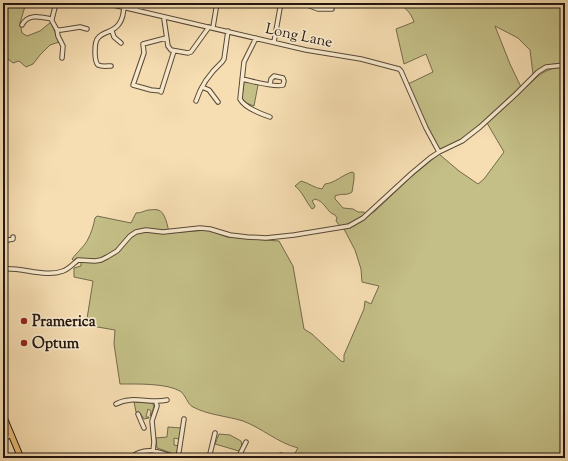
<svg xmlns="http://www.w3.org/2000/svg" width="568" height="461" font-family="'Sorts Mill Goudy',serif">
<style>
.green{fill:#c4bf87;stroke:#736a4c}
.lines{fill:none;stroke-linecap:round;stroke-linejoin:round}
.minor-casing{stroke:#574838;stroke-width:5.5}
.primary-casing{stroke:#221610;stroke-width:7}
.minor{stroke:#f9eacd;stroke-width:3.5}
.primary{stroke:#ebbf79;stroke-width:5}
.poi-dot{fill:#8f2418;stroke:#f9eacd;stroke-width:1.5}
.labels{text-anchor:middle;stroke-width:3.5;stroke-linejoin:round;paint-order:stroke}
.street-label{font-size:15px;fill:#221610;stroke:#f9eacd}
.poi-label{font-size:15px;font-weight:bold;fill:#221610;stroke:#f9eacd;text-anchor:start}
</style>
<rect width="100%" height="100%" fill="#f6deb2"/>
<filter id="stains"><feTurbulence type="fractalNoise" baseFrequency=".005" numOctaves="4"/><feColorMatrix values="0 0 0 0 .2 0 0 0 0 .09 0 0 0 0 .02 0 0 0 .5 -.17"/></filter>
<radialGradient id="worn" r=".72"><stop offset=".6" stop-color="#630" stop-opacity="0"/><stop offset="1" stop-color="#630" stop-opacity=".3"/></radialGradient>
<path class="green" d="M 3,3 L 26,3 L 20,23 L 22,33 L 27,36 L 40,31 L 51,22 L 59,42 L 50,45 L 40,55 L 33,64 L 26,67 L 19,61 L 13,63 L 3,55 Z
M 395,3 L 565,3 L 565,63 C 553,64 542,65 533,74 L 530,50 L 518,38 L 495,26 L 510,64 L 521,87 L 482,124 L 460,140 L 440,150 L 434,142 L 408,84 L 433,72 L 426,54 L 404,64 L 396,29 L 414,22 C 411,13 405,6 395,3 Z
M 565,67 L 565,458 L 292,458 L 298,448 C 278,443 262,428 243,421 C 227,416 208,415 193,407 C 187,404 186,395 180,391 C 166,383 136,384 120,384 L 114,344 L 115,330 L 86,325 L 93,281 L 74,277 L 74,268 L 81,266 L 81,262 L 99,262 L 74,261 L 72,259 C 77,252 85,246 88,239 C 91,234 94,224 95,218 L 97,216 L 131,223 L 136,213 C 141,213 144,211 148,210 C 151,210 156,209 158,210 C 165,211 168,227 169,233 L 208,230 L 227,237 L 279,241 L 293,266 L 304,329 L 312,334 L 341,361 L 344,362 L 344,355 L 364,309 L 365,301 L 371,304 L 379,286 L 362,282 L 361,269 L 355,250 L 344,229 L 354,226 L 375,211 L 411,177 L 439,154 L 459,171 L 478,184 L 484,179 L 504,152 L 487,123 L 537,77 C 547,69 553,68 565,67 Z
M 247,81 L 258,85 L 254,106 L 246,103 L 242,98 L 244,82 Z
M 352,172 L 354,173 L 354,179 L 352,192 C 347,196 341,193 335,196 L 335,199 L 337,201 L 343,208 L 353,209 L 358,212 L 364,212 L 365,214 C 357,220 350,224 340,226 L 336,221 L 337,218 L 335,215 C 326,212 326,202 315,199 L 312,201 L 315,206 L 314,208 L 312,209 C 306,202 302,191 295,186 L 301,181 C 309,183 314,188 322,189 L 325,184 C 335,183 342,175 352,172 Z
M 134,402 L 152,403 L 154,406 L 151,416 L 150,416 L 151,411 L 148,409 L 146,417 L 149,417 L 149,418 L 144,419 L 140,413 L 136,412 Z
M 168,427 L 181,428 L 179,444 L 178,444 L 179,439 L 174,438 L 174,445 L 179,446 L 177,455 L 157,448 L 156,438 L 167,437 Z
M 219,434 L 230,435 L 241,441 L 242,446 L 239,451 L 215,444 Z"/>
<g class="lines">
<g class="minor-casing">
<path id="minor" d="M 56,3 L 52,19 L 52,21 L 57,30 L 61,30 L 80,27 L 87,29
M 105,3 L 306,50 L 361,59 L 399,69 L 401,71 L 426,128 L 439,152
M 238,3 L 244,5 L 249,3
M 302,3 L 318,9 L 332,9
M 136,10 L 138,3
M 164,17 L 164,19 L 168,46 L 171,50 L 188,53 L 191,52 L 209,27
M 22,25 C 28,13 41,17 52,19
M 213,27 L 217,3
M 57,30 L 58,36 L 63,46 L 62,58
M 112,31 L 114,37 L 121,43
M 256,38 L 244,62 L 240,99 C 244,107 261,114 270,117
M 274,42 L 280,8 L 283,3
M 111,66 C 107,66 102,67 98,65 C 94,61 94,42 98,38 C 103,31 113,33 119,24 C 123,19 124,10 124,3
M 242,79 C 252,81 275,88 283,85 L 284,81 L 283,78 L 274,76 L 271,79 L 270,84
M 202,87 L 209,90 L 218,102
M 161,91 L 151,90 L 133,85 L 144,53 L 143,44 L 166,38
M 161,92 L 174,51
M 196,101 C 201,85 210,73 222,62 L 224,59 L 228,31
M 3,241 L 13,239 L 13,237
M 3,269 C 22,267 45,278 63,271 C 69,269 73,264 78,260 L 95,261 L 101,260 L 107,257 L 117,251 L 130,236 L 136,232 L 146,230 L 163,232 L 200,228 L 210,229 L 230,235 L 247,237 L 266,238 L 294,235 L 349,226 L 363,218 L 412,173 L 430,158 L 439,152 L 462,141 L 480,127 L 516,94 L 538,72 L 546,67 L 565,65
M 116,404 C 132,395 150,404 167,400
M 138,414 L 144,428
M 3,439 L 12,435
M 153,451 L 154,442 L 152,421 L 157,406 L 156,402
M 130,458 C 144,446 160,451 175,458
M 178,458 L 184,419
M 209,458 L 215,433
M 238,458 L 246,442
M 276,458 L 278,456 L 281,455"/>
</g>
<g class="primary-casing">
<path id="primary" d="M 3,415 L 21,458"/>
</g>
<use href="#minor" class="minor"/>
<use href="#primary" class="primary"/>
</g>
<g class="poi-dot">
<circle cx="24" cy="321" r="4"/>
<circle cx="24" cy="343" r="4"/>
</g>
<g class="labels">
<g class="street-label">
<text transform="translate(299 35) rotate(12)" y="5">Long Lane</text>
</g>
<g class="poi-label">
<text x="32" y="326">Pramerica</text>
<text x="32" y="348">Optum</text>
</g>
</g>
<rect width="568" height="461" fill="none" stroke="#f6deb2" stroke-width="16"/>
<rect x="4" y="4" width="560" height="453" fill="none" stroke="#221610" stroke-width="2"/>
<rect x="8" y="8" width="552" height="445" fill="none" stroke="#221610"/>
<rect width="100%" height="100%" filter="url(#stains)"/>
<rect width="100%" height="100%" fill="url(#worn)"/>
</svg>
